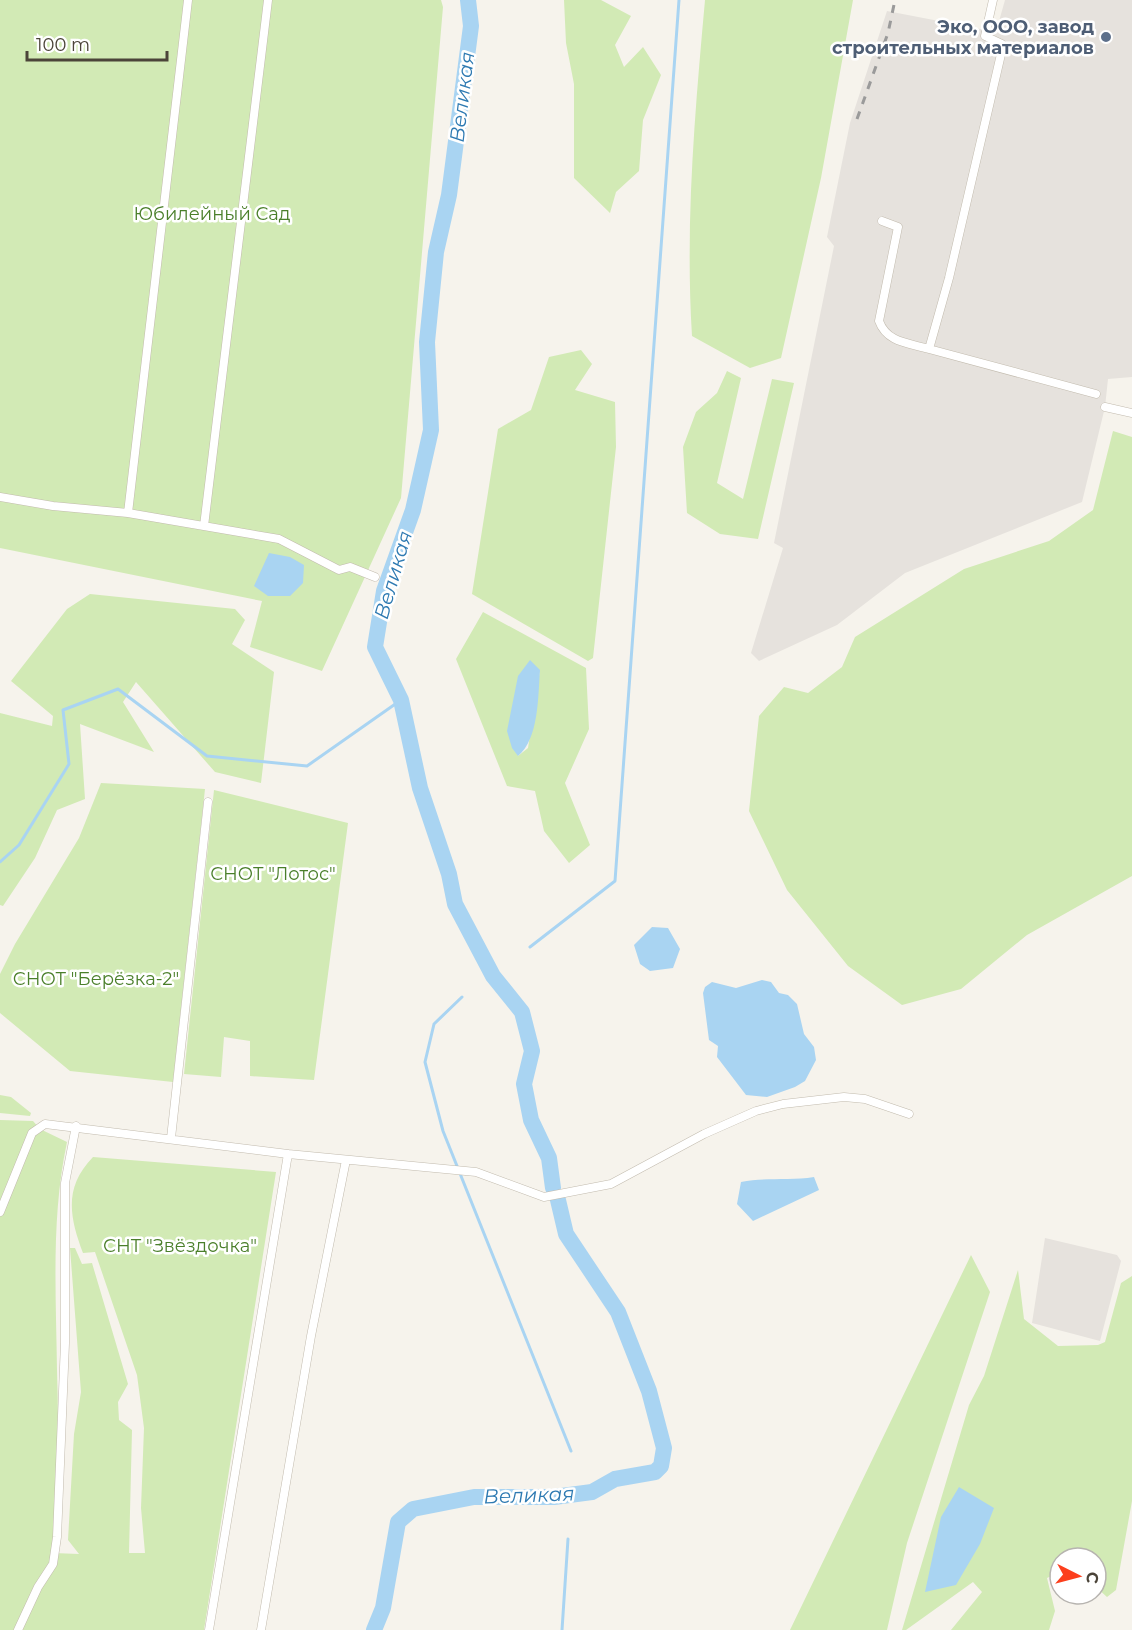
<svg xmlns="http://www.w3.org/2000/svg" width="1132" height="1630" font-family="Montserrat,sans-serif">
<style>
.industrial{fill:#e6e2dd}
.green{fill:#d2eab5;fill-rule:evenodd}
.water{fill:#a9d4f2}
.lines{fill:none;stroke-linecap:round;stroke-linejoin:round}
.stream{stroke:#a9d4f2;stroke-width:3}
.river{stroke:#a9d4f2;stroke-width:16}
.minor-casing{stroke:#c2bbae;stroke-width:9}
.minor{stroke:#fff;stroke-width:8}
.rail{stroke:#9a9a9a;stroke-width:3;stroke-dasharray:8 8;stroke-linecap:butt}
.service-dot{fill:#5c6f8a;stroke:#fff;stroke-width:2}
.labels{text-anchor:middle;stroke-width:5;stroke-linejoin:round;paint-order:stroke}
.service-label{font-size:18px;font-weight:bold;fill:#4e5e75;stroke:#fff;text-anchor:end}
.park-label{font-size:18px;fill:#4a7f2a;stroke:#fff}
.water-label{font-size:20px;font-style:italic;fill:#2e7ab2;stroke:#fff}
</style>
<rect width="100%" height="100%" fill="#f6f3ec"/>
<path class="industrial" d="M 1005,0 L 1132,0 L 1132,377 L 1108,379 L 1105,407 L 1082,502 L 905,573 L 837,625 L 759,661 L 751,653 L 783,548 L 774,543 L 834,246 L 827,237 L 850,123 L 887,11 L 996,32 Z
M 1045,1238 L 1117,1255 L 1121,1261 L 1100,1341 L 1032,1323 Z"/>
<path class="green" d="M 0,0 L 441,0 L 443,7 L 401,498 L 322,671 L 250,647 L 262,601 L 0,548 Z
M 564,0 L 601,0 L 631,16 L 615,45 L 624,67 L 643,47 L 661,75 L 643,120 L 639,171 L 616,192 L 610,213 L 574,178 L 574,84 L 566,43 Z
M 705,0 L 853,0 L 821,178 L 781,358 L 750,368 L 692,336 C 685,224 695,111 705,0 Z
M 581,350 L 592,364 L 575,390 L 615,402 L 616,447 L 593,658 L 588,661 L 472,594 L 498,429 L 531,410 L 549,357 Z
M 727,371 L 741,378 L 717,483 L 743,499 L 772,379 L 794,383 L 758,539 L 720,534 L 687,513 L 683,447 L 696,412 L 717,393 Z
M 1113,431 L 1132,437 L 1132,876 L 1027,935 L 961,989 L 902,1005 L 848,966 L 787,890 L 749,811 L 759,716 L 784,687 L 808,693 L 842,667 L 855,637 L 964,569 L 1049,541 L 1093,510 Z
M 90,594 L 235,609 L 245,620 L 232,644 L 274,672 L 261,783 L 215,772 L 136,682 L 123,702 L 154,752 L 80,724 L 85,799 L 57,810 L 35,858 L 3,906 L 0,905 L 0,713 L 52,726 L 53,716 L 11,681 L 67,609 Z
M 483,612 L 586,668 L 589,729 L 565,783 L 590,845 L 569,863 L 544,831 L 535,791 L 507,786 L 456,659 ZM 540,670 L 528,748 L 518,756 Z
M 101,783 L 205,789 L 173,1082 L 70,1071 L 0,1013 L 0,974 L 15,944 L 79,838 Z
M 214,790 L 348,823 L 314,1080 L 250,1076 L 250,1041 L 224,1037 L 221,1077 L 184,1074 Z
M 0,1095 L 11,1097 L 31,1113 L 30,1116 L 0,1113 Z
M 0,1120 L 33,1121 L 40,1129 L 67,1142 C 51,1217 56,1293 57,1370 C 59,1431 58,1492 53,1553 L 79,1554 L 68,1540 L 74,1434 L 81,1392 L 70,1248 L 75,1248 L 82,1264 L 92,1263 L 128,1384 L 118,1402 L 119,1420 L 132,1430 L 129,1553 L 145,1553 L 141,1508 L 144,1428 L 137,1375 L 95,1252 L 83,1253 C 69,1216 64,1187 93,1157 L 276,1172 L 204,1630 L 0,1630 Z
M 971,1255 L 990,1292 L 907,1543 L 887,1630 L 790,1630 Z
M 1018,1270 L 1024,1319 L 1058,1346 L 1098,1345 L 1105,1342 L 1121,1283 L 1132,1276 L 1132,1501 L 1116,1590 L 1107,1597 L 1096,1587 L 1096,1558 L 1060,1558 L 1060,1572 L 1047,1578 L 1055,1611 L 1049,1630 L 951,1630 L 982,1592 L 973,1582 L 906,1630 L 902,1630 L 969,1405 L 984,1376 Z"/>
<path class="water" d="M 269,553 L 290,557 L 304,565 L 303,583 L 290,596 L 268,596 L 254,586 Z
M 530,660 L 540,670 C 538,696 539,739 518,756 L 512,748 L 507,731 L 518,676 Z
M 652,927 L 668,928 L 680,949 L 673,968 L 650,971 L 640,964 L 634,945 Z
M 762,980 L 771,982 L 779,993 L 788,995 L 797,1004 L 804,1034 L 814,1047 L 816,1060 L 805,1081 L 795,1087 L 767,1097 L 746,1095 L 717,1057 L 718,1046 L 709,1040 L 703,993 L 705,987 L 712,982 L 736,988 Z
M 814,1177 L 819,1190 L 753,1221 L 737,1204 L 741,1182 C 765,1177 789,1181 814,1177 Z
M 959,1487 L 994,1508 L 980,1544 L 956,1585 L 925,1592 L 941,1517 Z"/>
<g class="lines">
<path class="stream" d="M 0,862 L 19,845 L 69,764 L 63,710 L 118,689 L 207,756 L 307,766 L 401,700
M 530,947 L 615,881 L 679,0
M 462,997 L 434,1024 L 425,1062 L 443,1131 L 571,1451
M 562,1630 L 568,1539"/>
<path class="river" d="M 468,0 L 471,26 L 449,195 L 436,252 L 427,342 L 431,430 L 413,510 L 384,591 L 375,647 L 401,700 L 420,788 L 449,874 L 455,904 L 493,976 L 522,1012 L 532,1051 L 524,1084 L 531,1120 L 549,1158 L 553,1188
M 374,1630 L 383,1608 L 398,1522 L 413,1509 L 474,1497 L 554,1497 L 592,1492 L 615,1479 L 655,1472 L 661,1466 L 664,1448 L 649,1391 L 618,1312 L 566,1234 L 558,1200"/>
<g class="minor-casing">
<path id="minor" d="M 882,221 L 898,227 L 879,321 C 887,343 909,343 929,349 L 949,278 L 1002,50 L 1002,44 L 985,36 L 993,0
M 929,349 L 1096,394
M 1105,407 L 1132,413
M 0,497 L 53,506 L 128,513 L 279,539 L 339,570 L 350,567 L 375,577
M 128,513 L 188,0
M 204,526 L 268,0
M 171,1138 L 208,802
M 0,1212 L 32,1133 L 45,1124 L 288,1154 L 476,1172 L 544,1197 L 611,1184 L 704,1134 L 756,1111 L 783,1104 L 844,1097 L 865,1099 L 909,1114
M 18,1630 L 38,1587 L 53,1564 L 57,1537 L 65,1343 L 65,1183 L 76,1126
M 209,1630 L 288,1154
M 261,1630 L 311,1336 L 346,1160"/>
</g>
<use href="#minor" class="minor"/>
<path class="rail" d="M 857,119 L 888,33 L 895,0"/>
</g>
<circle class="service-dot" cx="1106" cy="37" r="6"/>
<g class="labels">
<g class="service-label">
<text x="1094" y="33">Эко, ООО, завод<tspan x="1094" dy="21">строительных материалов</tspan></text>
</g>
<g class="park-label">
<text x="212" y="220">Юбилейный Сад</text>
<text x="273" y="880">СНОТ "Лотос"</text>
<text x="96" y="985">СНОТ "Берёзка-2"</text>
<text x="180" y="1252">СНТ "Звёздочка"</text>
</g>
<g class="water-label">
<text transform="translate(462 97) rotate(-83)" y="7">Великая</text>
<text transform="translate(393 575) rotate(-74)" y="7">Великая</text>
<text transform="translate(529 1495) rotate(-2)" y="7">Великая</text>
</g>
</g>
<g transform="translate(1078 1576) rotate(96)"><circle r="28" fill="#ffffff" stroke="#b7b4b0" stroke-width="1.5"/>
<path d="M0-4.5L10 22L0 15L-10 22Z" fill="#fc3f1d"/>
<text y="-9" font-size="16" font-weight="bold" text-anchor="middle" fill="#4b4439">С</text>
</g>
<path d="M27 51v9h140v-9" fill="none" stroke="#4b4439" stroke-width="3"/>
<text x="36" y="51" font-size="18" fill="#4b4439" stroke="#ffffff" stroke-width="4.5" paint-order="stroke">100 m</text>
</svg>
